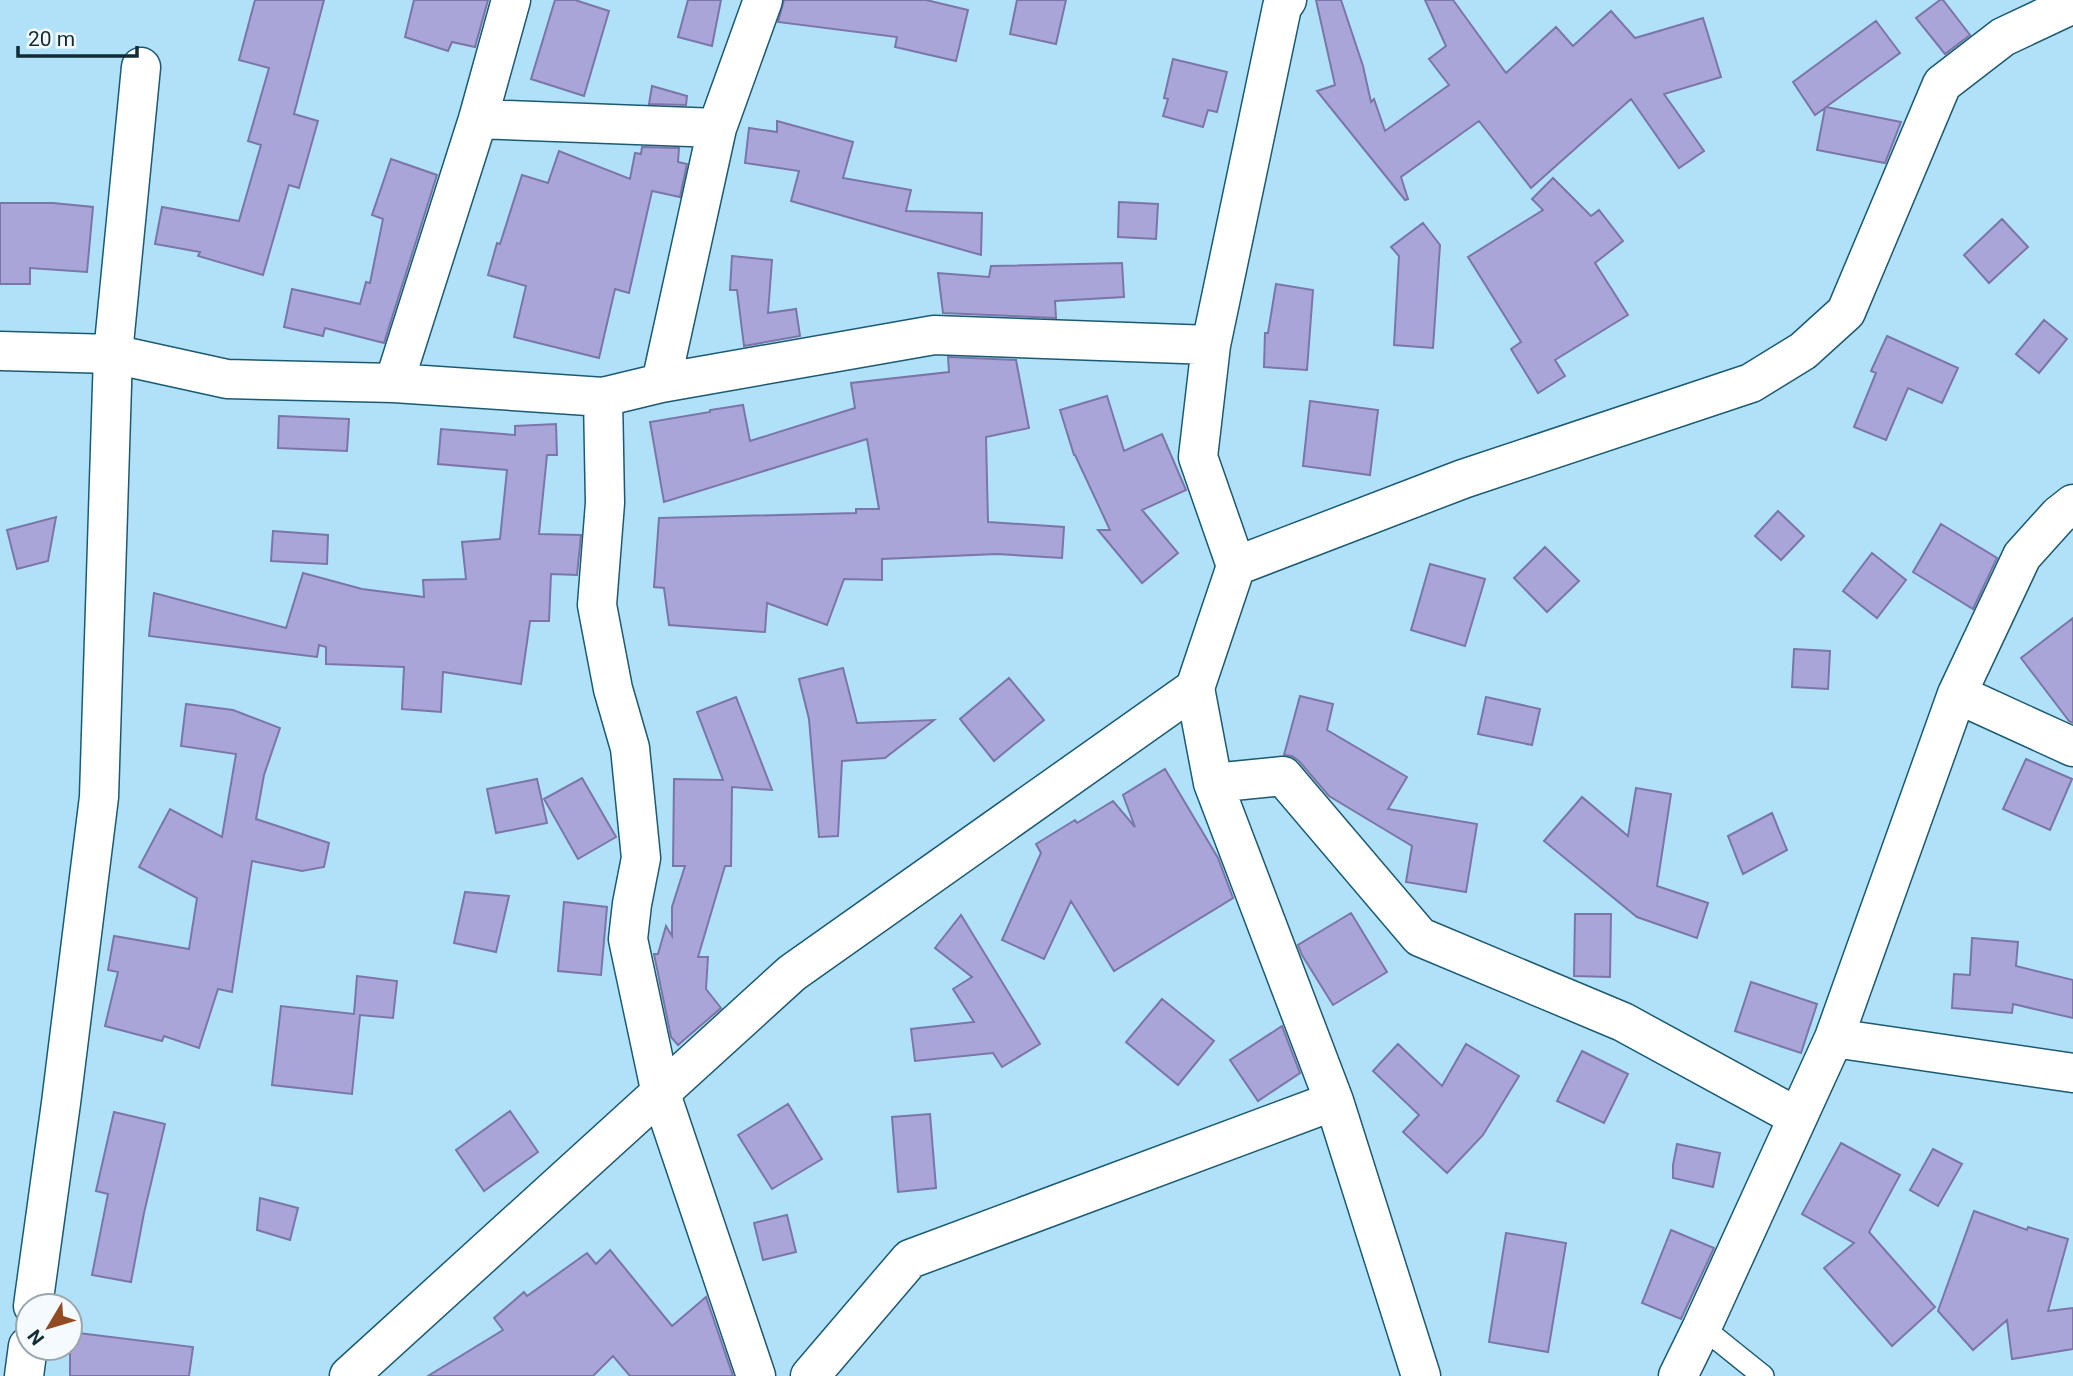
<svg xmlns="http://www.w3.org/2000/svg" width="2073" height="1376" font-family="Roboto,sans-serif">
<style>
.building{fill:#aaa5d9;stroke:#7b76a7;stroke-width:2}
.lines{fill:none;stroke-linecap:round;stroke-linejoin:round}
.service-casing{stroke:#1b5a73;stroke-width:24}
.minor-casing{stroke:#1b5a73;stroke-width:41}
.tertiary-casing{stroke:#1b5a73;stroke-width:41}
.service{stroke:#fff;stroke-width:21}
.minor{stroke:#fff;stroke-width:38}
.tertiary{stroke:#fff;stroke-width:38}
</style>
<rect width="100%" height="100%" fill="#b0e1f8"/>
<path class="building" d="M 255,0 L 324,0 L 294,114 L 318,121 L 299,188 L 289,185 L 263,275 L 198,256 L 200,252 L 155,244 L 162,207 L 239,221 L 261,145 L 248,141 L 269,68 L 239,60 Z
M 414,0 L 488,0 L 475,47 L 452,42 L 448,51 L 405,37 Z
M 555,0 L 575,0 L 609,11 L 584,96 L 531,79 Z
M 688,0 L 721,0 L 712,46 L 678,37 Z
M 784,0 L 926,0 L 968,10 L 956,61 L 895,47 L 897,37 L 778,22 Z
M 1017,0 L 1066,0 L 1056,44 L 1010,34 Z
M 1316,0 L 1341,0 L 1363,66 L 1371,102 L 1374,99 L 1385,131 L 1449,85 L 1429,59 L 1446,46 L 1425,0 L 1453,0 L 1506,73 L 1556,27 L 1573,46 L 1611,11 L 1635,38 L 1703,18 L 1721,77 L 1664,94 L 1704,151 L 1679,168 L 1631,99 L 1531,188 L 1479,121 L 1401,177 L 1408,199 L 1405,200 L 1317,91 L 1335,85 Z
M 1940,0 L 1943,0 L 1970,35 L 1945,54 L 1916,18 Z
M 1876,21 L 1900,53 L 1826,107 L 1901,122 L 1885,163 L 1817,150 L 1825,108 L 1815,115 L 1793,82 Z
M 1173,59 L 1227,72 L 1217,112 L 1208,110 L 1203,127 L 1163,116 L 1168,99 L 1164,98 Z
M 652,86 L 687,96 L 686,105 L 649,104 Z
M 777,121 L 853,142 L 843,178 L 911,190 L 906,211 L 982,213 L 981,255 L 791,201 L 799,171 L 745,163 L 749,128 L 777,132 Z
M 642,147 L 679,148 L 678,162 L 687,164 L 680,197 L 652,191 L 629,293 L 615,289 L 599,358 L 514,337 L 526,286 L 488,275 L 497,243 L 500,244 L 522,175 L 548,183 L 559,151 L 630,179 L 635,153 L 641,154 Z
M 391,159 L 437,175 L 384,343 L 325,328 L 323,336 L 284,327 L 292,289 L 360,304 L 366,282 L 370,283 L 383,219 L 372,215 Z
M 1553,178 L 1591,216 L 1599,210 L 1623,241 L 1595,263 L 1628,315 L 1555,360 L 1565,376 L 1538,393 L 1511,349 L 1521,342 L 1468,257 L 1543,210 L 1532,199 Z
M 1119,202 L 1158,204 L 1156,239 L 1118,237 Z
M 0,203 L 53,203 L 93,207 L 87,272 L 30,268 L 30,284 L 0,284 Z
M 2002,219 L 2028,247 L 1989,283 L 1964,255 Z
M 1423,223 L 1440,245 L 1433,348 L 1394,345 L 1399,256 L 1391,247 Z
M 732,256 L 772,260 L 768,313 L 796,309 L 800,336 L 744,346 L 737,290 L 730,290 Z
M 1122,263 L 1124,297 L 1055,301 L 1056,318 L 943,313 L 938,273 L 989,277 L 991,266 Z
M 1276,284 L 1313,290 L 1307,370 L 1264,367 L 1265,333 L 1268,333 Z
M 2044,320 L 2067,339 L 2039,373 L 2016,354 Z
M 1887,336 L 1958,368 L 1942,403 L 1908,388 L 1886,440 L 1854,427 L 1876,373 L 1871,371 Z
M 948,357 L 1016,360 L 1029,428 L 986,437 L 988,522 L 1064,527 L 1062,558 L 997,554 L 882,559 L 882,580 L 844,579 L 827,625 L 767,603 L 765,632 L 669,625 L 664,588 L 654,587 L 659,518 L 856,513 L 856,509 L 879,509 L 867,439 L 664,502 L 650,422 L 710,412 L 710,410 L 743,405 L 750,441 L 855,408 L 851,383 L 949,372 Z
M 1107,396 L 1124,451 L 1162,434 L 1186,490 L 1142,510 L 1178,553 L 1142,583 L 1098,530 L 1110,530 L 1075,455 L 1074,455 L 1060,410 Z
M 1310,401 L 1378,410 L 1370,475 L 1303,466 Z
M 279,416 L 349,419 L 347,451 L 278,448 Z
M 556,424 L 557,455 L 547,455 L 539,534 L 581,535 L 577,575 L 551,574 L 549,621 L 530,621 L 521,684 L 443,672 L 441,712 L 402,709 L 404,667 L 326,664 L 326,647 L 319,645 L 317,657 L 149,636 L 154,593 L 286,628 L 303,573 L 362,589 L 424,597 L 423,580 L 466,579 L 462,542 L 500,539 L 507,470 L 438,464 L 441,429 L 515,435 L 515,426 Z
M 1778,511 L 1804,536 L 1781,560 L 1755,536 Z
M 56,517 L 48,561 L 17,569 L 7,530 Z
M 1941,524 L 1997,558 L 1973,609 L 1913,572 Z
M 273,531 L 328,535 L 327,564 L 271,561 Z
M 1545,547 L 1579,581 L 1547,612 L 1514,578 Z
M 1872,553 L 1906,580 L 1877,618 L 1843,591 Z
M 1430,564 L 1485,579 L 1465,646 L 1411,630 Z
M 2073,618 L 2073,723 L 2069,721 L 2021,658 Z
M 1794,649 L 1830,651 L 1828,689 L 1792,687 Z
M 843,668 L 857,723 L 934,720 L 885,758 L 842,761 L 838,836 L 819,837 L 809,719 L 799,679 Z
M 1009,678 L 1044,720 L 994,761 L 960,719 Z
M 1300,696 L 1333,704 L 1327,730 L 1407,777 L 1388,809 L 1477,824 L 1466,892 L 1406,882 L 1412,846 L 1329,796 L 1299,761 L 1292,756 L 1284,755 Z
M 736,697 L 772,790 L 732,787 L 731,866 L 725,866 L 698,957 L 708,957 L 706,989 L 721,1008 L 678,1045 L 671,1037 L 654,954 L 658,954 L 666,926 L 672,936 L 672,907 L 685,866 L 673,866 L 674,779 L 723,780 L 697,712 Z
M 1486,697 L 1540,709 L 1532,745 L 1478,734 Z
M 186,704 L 233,710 L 280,728 L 264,775 L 256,819 L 329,843 L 324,867 L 302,871 L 252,861 L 232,992 L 218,989 L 199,1048 L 164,1036 L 162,1041 L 105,1026 L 118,972 L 108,970 L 114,936 L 189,949 L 197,898 L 139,867 L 170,809 L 222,837 L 236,754 L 181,746 Z
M 2026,759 L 2072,779 L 2050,830 L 2003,809 Z
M 1165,769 L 1218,858 L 1233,898 L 1114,971 L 1071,901 L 1044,959 L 1002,940 L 1041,853 L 1036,844 L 1075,820 L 1077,823 L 1113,801 L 1135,827 L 1123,795 Z
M 582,778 L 616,837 L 578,859 L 544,799 Z
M 537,779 L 547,823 L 496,833 L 487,789 Z
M 1636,788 L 1671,794 L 1657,886 L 1708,903 L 1697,938 L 1637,917 L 1544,841 L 1582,797 L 1628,836 Z
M 1772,813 L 1787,850 L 1743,874 L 1728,836 Z
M 465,892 L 509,896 L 496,952 L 454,943 Z
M 564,902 L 607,907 L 601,975 L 558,971 Z
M 1351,913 L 1387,972 L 1333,1005 L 1302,955 L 1298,945 Z
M 1575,914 L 1611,914 L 1610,977 L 1574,976 Z
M 961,915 L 1040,1044 L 1002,1067 L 993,1053 L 915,1061 L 911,1029 L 974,1022 L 953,989 L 972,977 L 935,948 Z
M 1972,938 L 2018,942 L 2016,966 L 2073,980 L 2073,1018 L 2013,1004 L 2012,1013 L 1952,1008 L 1954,974 L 1970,975 Z
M 357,976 L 397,981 L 393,1018 L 360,1015 L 352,1094 L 272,1085 L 281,1006 L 354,1014 Z
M 1751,982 L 1817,1004 L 1801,1053 L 1735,1031 Z
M 1162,999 L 1214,1041 L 1178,1085 L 1126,1042 Z
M 1282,1026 L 1300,1073 L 1258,1101 L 1230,1060 Z
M 1398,1044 L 1442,1086 L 1466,1044 L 1519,1076 L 1483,1135 L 1447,1173 L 1403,1132 L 1419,1115 L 1373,1071 Z
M 1582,1051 L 1628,1074 L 1604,1123 L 1557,1101 Z
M 788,1104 L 822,1159 L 772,1189 L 738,1135 Z
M 510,1111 L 538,1152 L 484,1191 L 456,1150 Z
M 114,1112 L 165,1124 L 144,1213 L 131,1282 L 92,1275 L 108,1194 L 96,1191 Z
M 930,1114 L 936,1188 L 898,1192 L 892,1117 Z
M 1841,1143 L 1900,1175 L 1869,1232 L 1935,1307 L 1892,1346 L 1824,1268 L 1854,1243 L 1802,1214 Z
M 1677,1144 L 1720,1153 L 1713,1187 L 1673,1178 L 1673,1165 Z
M 1933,1149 L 1962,1164 L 1938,1206 L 1910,1190 Z
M 260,1198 L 298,1208 L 290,1240 L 257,1230 Z
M 1974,1211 L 2027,1230 L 2028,1227 L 2068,1239 L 2048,1311 L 2073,1308 L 2073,1349 L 2012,1359 L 2007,1320 L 1973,1350 L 1938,1311 Z
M 787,1215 L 796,1252 L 763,1260 L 754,1223 Z
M 1671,1230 L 1714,1248 L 1681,1319 L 1642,1303 Z
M 1506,1233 L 1566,1243 L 1548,1352 L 1489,1342 Z
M 610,1250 L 672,1326 L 706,1297 L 733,1376 L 630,1376 L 613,1356 L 593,1376 L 428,1376 L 503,1330 L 494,1318 L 524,1292 L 527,1296 L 587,1253 L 596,1264 Z
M 70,1332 L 193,1347 L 189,1376 L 70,1376 Z"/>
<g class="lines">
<g class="service-casing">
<path id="service" d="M 1702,1327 L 1763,1376"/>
</g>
<g class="minor-casing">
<path id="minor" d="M 478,119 L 717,128
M 0,351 L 113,354 L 227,379 L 394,383 L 603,397 L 661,383 L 934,335 L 1211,345
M 394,383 L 478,119 L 511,0
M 661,383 L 717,128 L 763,0
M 603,397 L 605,503 L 597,605 L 613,689 L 630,748 L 641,858 L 632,904 L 628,939 L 661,1094 L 756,1376
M 1236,566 L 1198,457 L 1211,345 L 1282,7 L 1287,0
M 1195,688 L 1213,783 L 1334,1101 L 1421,1376
M 1957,694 L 2073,747
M 1213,783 L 1283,776 L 1420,937 L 1623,1022 L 1797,1117
M 1834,1038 L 2073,1073
M 33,1306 L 61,1103 L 99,797 L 113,354 L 141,67
M 24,1376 L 28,1346
M 810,1376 L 910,1259 L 1334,1101
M 1678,1376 L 1702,1327 L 1834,1038 L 1957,694 L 2022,556 L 2059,515 L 2073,504"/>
</g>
<g class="tertiary-casing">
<path id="tertiary" d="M 349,1376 L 792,973 L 1195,688 L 1236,566 L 1463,479 L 1751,383 L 1803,351 L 1846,312 L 1942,84 L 2003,37 L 2073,4"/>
</g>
<use href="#service" class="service"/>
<use href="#minor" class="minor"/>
<use href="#tertiary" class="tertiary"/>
</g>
<g transform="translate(49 1327) rotate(232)"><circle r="33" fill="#f4fafd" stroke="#9aa7ad" stroke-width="2"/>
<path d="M0-5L12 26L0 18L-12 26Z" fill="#924c24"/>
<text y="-10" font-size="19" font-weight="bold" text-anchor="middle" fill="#122b36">N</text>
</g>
<path d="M18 46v10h119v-10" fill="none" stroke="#122b36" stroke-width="3.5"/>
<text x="28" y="46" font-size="21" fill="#122b36" stroke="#f4fafd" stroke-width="5" paint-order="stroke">20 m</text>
</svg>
